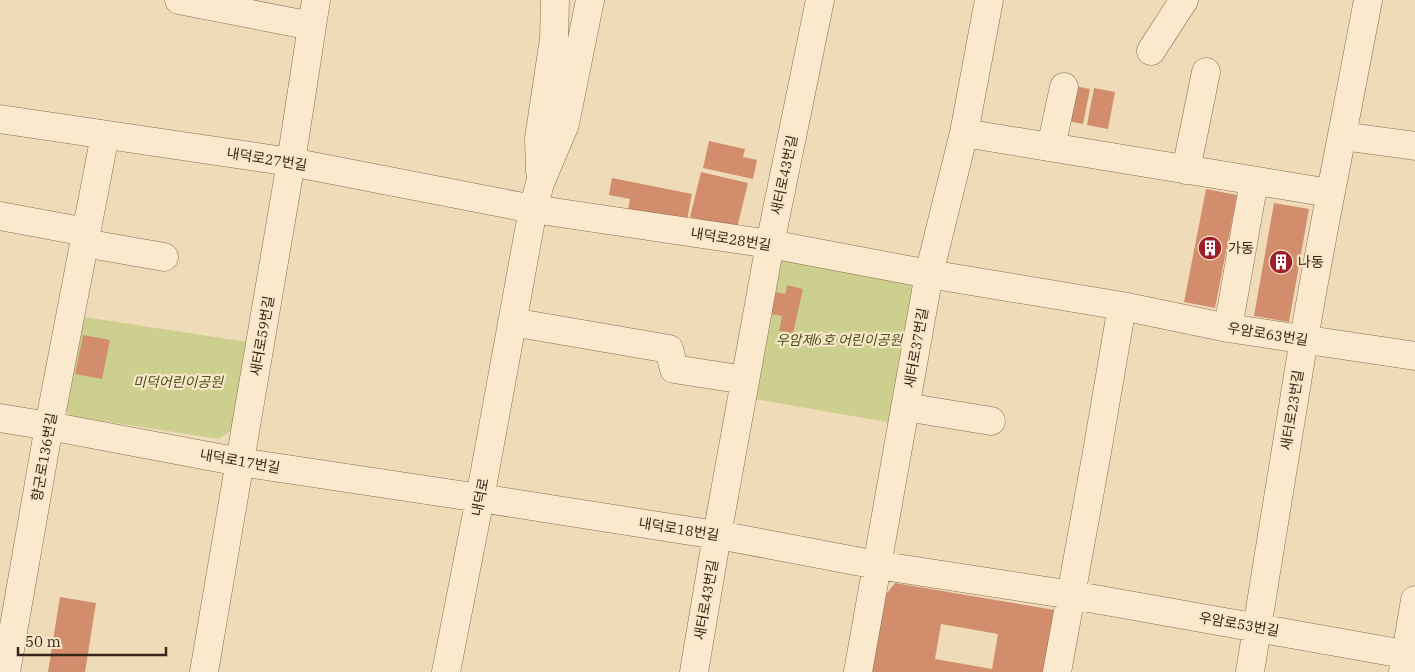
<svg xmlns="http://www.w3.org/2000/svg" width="1415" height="672" font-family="'IBM Plex Serif','Noto Sans KR',serif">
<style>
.green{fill:#cccf8d}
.building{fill:#d28e6c;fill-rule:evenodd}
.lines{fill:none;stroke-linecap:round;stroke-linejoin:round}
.minor-casing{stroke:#886b53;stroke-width:29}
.minor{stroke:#fbe9cd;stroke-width:28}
.labels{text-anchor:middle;stroke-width:4.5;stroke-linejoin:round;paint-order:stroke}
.street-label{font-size:14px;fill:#362519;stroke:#f8e6c9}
.poi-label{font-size:14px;fill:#362519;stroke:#f8e6c9;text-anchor:start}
.park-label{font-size:14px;font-style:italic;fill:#4b531e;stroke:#f8e6c9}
</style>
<rect width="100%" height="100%" fill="#f0dbb9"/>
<path class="green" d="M 783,258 L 908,278 L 921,291 L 898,424 L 749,398 L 772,272 Z
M 78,316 L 247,342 L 235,428 L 219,439 L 71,416 L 59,404 Z"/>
<path class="building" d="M 1069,85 L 1090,89 L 1083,124 L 1062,120 Z
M 1094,88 L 1115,92 L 1108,129 L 1087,125 Z
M 709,141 L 745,149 L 743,157 L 757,160 L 753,179 L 703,168 Z
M 701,172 L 748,183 L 737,228 L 690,217 Z
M 612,178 L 692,194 L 687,220 L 628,209 L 630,199 L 609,195 Z
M 1206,189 L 1237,195 L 1215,308 L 1184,302 Z
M 1274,203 L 1309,209 L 1289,322 L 1254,316 Z
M 787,285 L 803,289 L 793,333 L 779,331 L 782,316 L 771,314 L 776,292 L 785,294 Z
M 83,335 L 110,340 L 102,379 L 75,374 Z
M 895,583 L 1061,611 L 1050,672 L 866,672 L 877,606 ZM 941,624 L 998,634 L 992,669 L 935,659 Z
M 60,597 L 96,603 L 85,672 L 48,672 Z"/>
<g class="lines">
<g class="minor-casing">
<path id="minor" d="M 179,0 L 312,26
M 1151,51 L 1184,0
M 0,119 L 291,162 L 533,209 L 770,244 L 929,274 L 1122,306 L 1228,328 L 1415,356
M 964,133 L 1330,193
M 1342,136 L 1415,146
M 1051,147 L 1064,87
M 1186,170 L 1206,72
M 540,171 L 539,138 L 554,39 L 555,0
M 0,216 L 86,232
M 84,243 L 164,257
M 512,322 L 669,349 L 674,369 L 745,380
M 1228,328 L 1254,181
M 905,407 L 991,421
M 0,418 L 49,426 L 240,462 L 480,498 L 729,537 L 877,565 L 1072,595 L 1415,656
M 6,672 L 49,426 L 105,135
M 204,672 L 291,162 L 316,0
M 446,672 L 480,498 L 533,209 L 540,183 L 565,124 L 590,0
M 694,672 L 717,535 L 770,244 L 820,0
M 858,672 L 929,274 L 964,133 L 989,0
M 1057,672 L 1097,452 L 1122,306
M 1250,672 C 1268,561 1285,450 1304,339 C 1323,226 1347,113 1368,0
M 1403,672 L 1415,600"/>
</g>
<use href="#minor" class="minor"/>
</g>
<defs>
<g id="building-disc" transform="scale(1.25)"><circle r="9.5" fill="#9b1f2a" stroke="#f8e6c9"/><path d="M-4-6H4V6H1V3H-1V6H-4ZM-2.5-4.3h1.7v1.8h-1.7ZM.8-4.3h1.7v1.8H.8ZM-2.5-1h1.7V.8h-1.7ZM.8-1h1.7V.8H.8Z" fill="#fff"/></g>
</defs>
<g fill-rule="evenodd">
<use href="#building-disc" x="1210" y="248"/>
<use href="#building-disc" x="1281" y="262"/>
</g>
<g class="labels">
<g class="street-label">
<text transform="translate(267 159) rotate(9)" y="5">내덕로27번길</text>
<text transform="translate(784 175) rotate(-78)" y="5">새터로43번길</text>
<text transform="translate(731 239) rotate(9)" y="5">내덕로28번길</text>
<text transform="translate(1268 334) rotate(9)" y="5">우암로63번길</text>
<text transform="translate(262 336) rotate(-80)" y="5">새터로59번길</text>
<text transform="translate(916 348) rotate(-80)" y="5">새터로37번길</text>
<text transform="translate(1292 410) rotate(-81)" y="5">새터로23번길</text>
<text transform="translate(44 457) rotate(-80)" y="5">향군로136번길</text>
<text transform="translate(240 461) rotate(10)" y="5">내덕로17번길</text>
<text transform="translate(480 497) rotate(-79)" y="5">내덕로</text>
<text transform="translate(679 529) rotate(9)" y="5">내덕로18번길</text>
<text transform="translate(706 600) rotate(-80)" y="5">새터로43번길</text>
<text transform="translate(1239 624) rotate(10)" y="5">우암로53번길</text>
</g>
<g class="poi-label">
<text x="1228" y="253">가동</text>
<text x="1298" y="267">나동</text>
</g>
<g class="park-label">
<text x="839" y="345">우암제6호 어린이공원</text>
<text x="178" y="387">미덕어린이공원</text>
</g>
</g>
<path d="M18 647v8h148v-8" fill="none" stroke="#362519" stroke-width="2.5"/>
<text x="25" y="647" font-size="15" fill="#362519" stroke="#f8e6c9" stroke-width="4" paint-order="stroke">50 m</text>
</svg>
